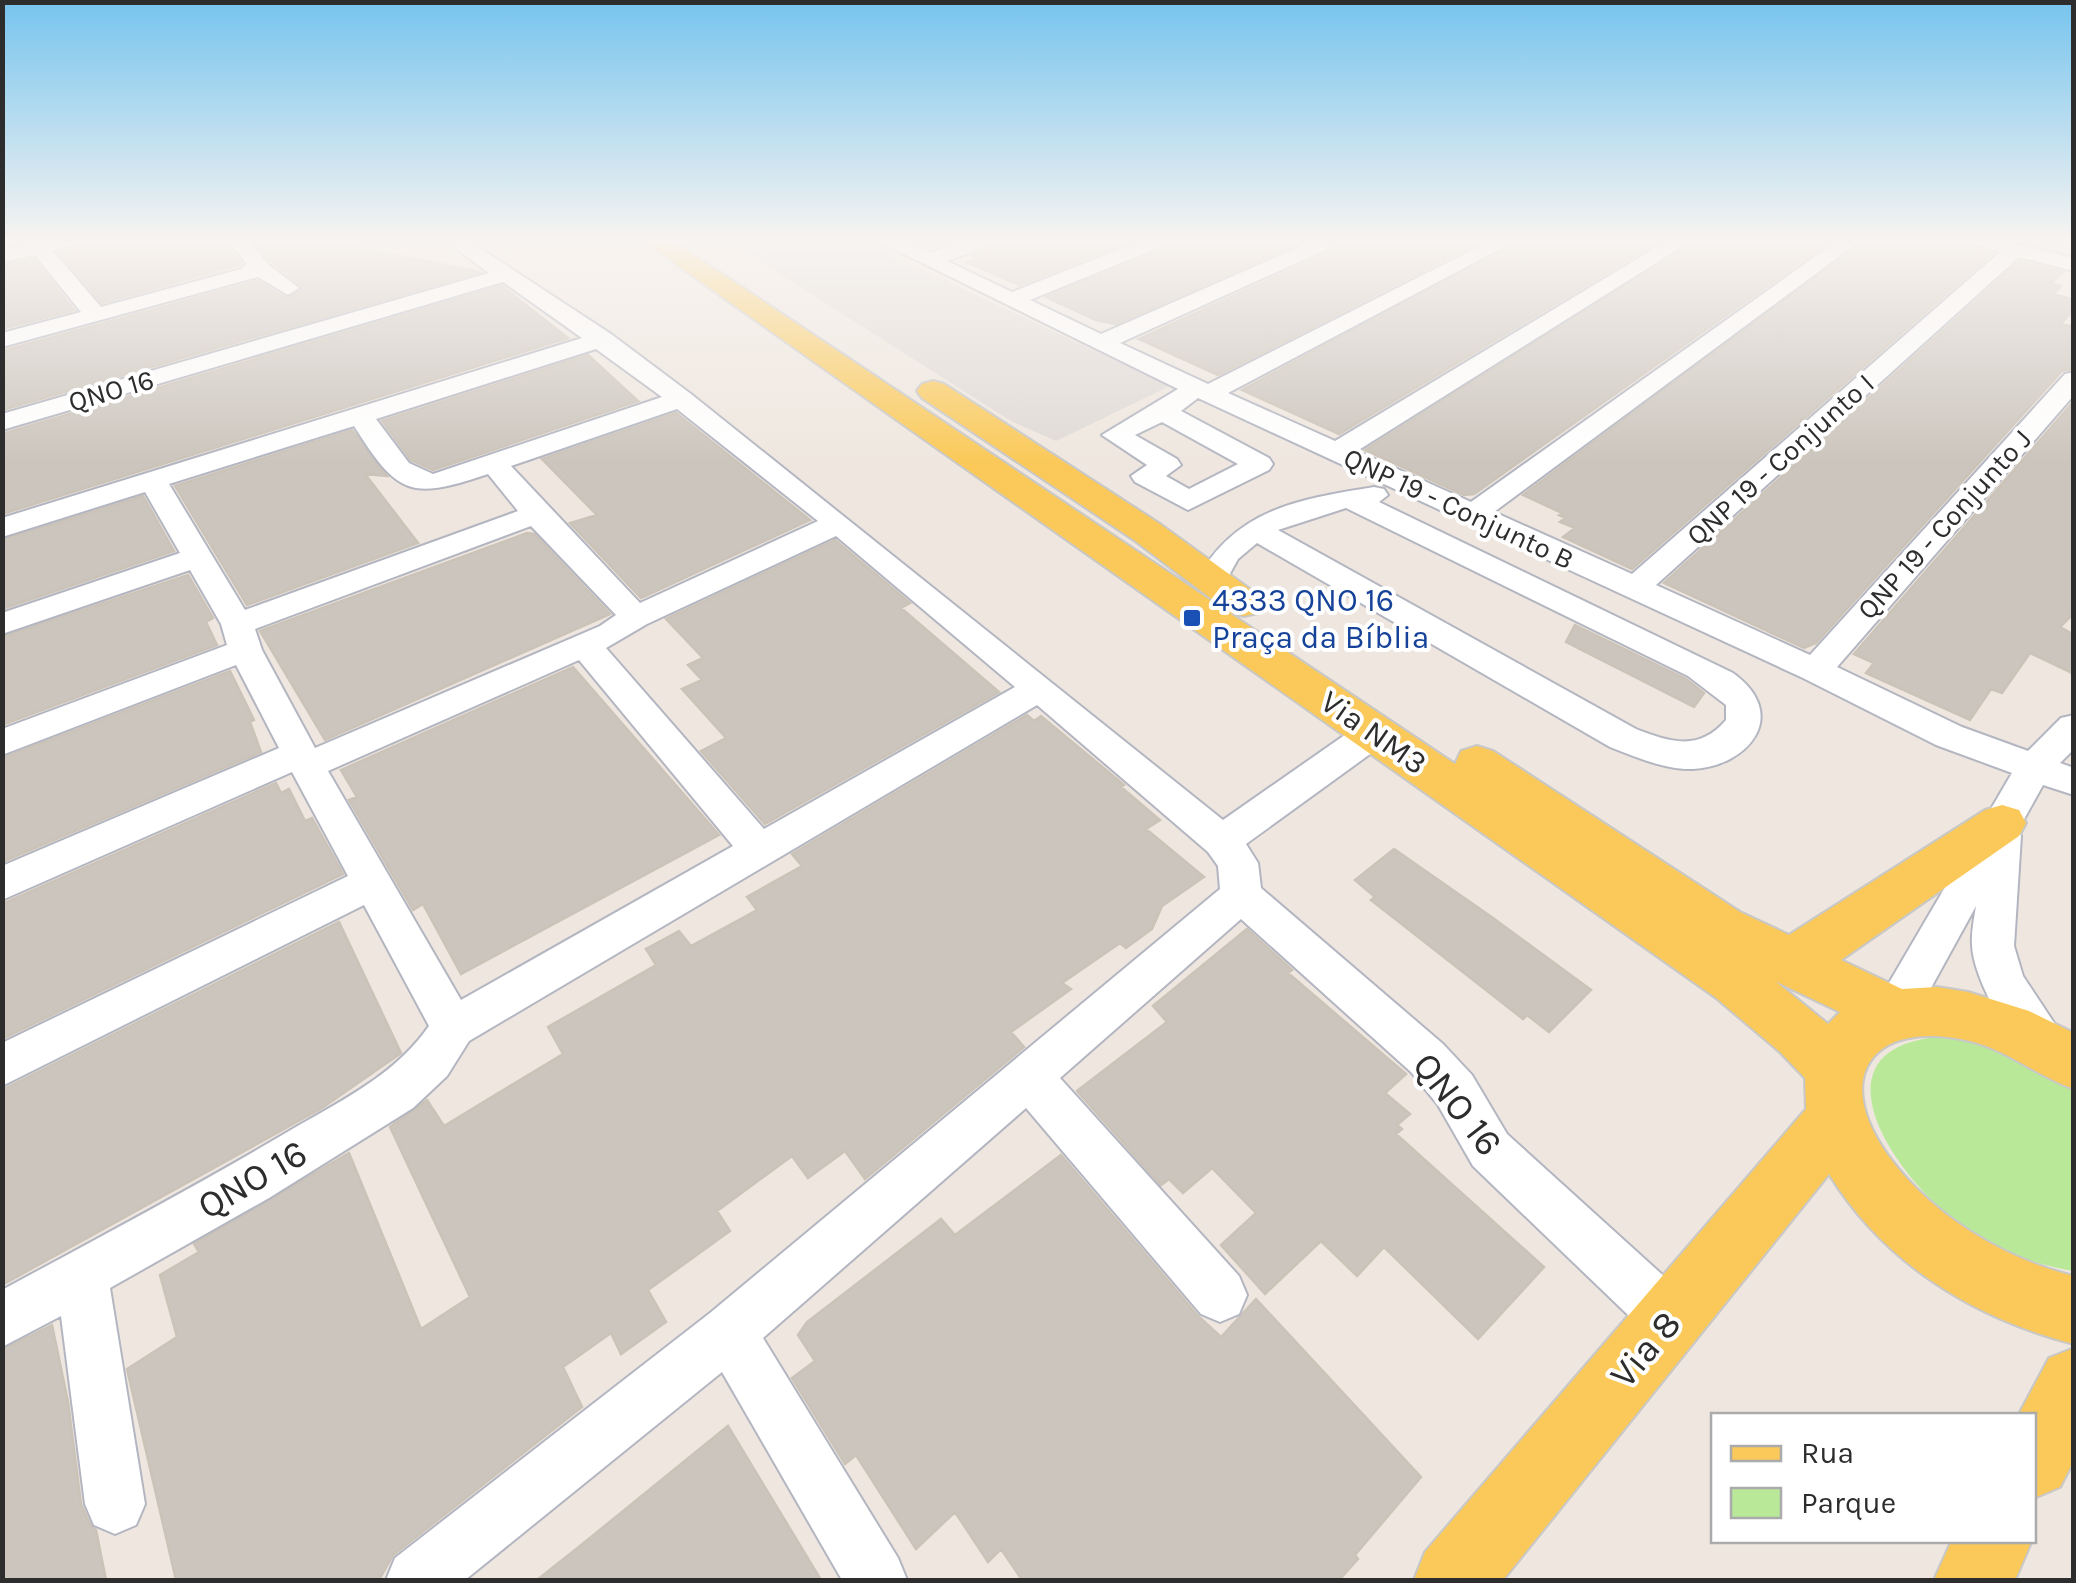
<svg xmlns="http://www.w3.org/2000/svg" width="2076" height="1583" font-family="Karla,sans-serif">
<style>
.green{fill:#b9e998}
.plaza{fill:#dfdad6}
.building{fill:#cbc5bd;stroke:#cbc3b8;stroke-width:2.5}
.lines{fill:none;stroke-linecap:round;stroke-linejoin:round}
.minor-casing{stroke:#b3b6c1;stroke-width:4}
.major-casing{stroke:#c8c8c8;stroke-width:4}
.minor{fill:#fff;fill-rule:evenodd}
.major{fill:#fac959;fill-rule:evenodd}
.transit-dot{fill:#1a4fb4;stroke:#fff;stroke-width:4}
.labels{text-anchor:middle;stroke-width:8;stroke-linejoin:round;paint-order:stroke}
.far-street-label{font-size:28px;fill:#2d2d2d;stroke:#fff}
.transit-label{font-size:32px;fill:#164399;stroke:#fff;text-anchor:start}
.street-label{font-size:32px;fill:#2d2d2d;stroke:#fff}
.near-street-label{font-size:38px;fill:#2d2d2d;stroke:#fff}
</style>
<rect width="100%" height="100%" fill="#efe7df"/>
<path class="green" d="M 1948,1036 L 1978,1041 L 2073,1086 L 2073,1271 C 2037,1265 2004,1253 1972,1233 C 1903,1190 1796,1044 1948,1036 Z"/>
<path class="plaza" d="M 728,241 L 861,241 L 1170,386 L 1056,441 L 1011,421 Z"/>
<path class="building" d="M 82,241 L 224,241 L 242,264 L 102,303 L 60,253 L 76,249 Z
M 254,241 L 324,241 L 481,272 L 2,410 L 2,351 L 257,281 L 286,298 L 301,291 L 301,285 L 272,262 Z
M 997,241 L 1132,241 L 1019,285 L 967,262 L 978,258 L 971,256 L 991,249 Z
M 1172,241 L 1305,241 L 1116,324 L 1096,320 L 1046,297 L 1166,248 Z
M 1343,241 L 1482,241 L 1218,375 L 1139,339 L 1338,248 Z
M 1518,241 L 1660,241 L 1339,434 L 1242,390 Z
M 1694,241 L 1831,241 L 1474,494 L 1464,495 L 1365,450 Z
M 1863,241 L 1969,241 L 1975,249 L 1992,254 L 1632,569 L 1563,537 L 1575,528 L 1560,522 L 1565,518 L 1559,515 L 1562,513 L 1523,495 Z
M 34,259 L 74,310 L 2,329 L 2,266 Z
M 2020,261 L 2063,272 L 2051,283 L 2061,286 L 2054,294 L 2074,300 L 2074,309 L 2061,324 L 2074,327 L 2074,368 L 2062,371 L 1816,643 L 1804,648 L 1664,583 Z
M 502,286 L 568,338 L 2,514 L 2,434 Z
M 588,355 L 638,401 L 433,470 L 411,460 L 382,421 Z
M 2074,401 L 2074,613 L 2060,627 L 2074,635 L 2074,674 L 2030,653 L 2002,693 L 1991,689 L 1970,720 L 1866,673 L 1874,663 L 1854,654 Z
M 676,413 L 810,520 L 641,598 L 570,523 L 597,515 L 542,459 Z
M 352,430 L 387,476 L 365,474 L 418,543 L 247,605 L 175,486 Z
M 143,496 L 174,551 L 2,609 L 2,540 Z
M 527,533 L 534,534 L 610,614 L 325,740 L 260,631 Z
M 835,540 L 910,603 L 901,608 L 999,692 L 765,824 L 701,751 L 726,738 L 682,689 L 702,680 L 688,665 L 703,658 L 666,619 Z
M 188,575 L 213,618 L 206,622 L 217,645 L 2,725 L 2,637 Z
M 1575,625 L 1686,679 L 1704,693 L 1694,707 L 1566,642 Z
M 573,667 L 719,835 L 461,974 L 423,904 L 413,910 L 349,800 L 357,797 L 341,770 Z
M 230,671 L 254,720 L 250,722 L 261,752 L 2,862 L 2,758 Z
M 1027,715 L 1034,721 L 1041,716 L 1124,785 L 1121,787 L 1160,820 L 1146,829 L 1204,877 L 1162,906 L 1152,929 L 1126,948 L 1120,943 L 1062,983 L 1071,989 L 1011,1032 L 1024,1047 L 865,1179 L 845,1151 L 808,1178 L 792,1156 L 717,1211 L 730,1231 L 648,1290 L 666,1322 L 621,1354 L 611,1333 L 563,1367 L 582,1407 L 393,1555 L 379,1580 L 176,1580 L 127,1369 L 177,1337 L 160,1275 L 199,1252 L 194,1244 L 349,1153 L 421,1329 L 470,1297 L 390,1127 L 427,1100 L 444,1126 L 563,1054 L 548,1027 L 656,965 L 646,949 L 679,931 L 691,946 L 757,910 L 747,897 L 802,866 L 792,854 Z
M 276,783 L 281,793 L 289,789 L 305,821 L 312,818 L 343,874 L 2,1039 L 2,904 Z
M 1394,849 L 1493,918 L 1591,990 L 1549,1032 L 1527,1015 L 1523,1019 L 1371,900 L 1375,897 L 1355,880 Z
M 339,922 L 401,1053 L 322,1108 L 2,1285 L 2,1090 Z
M 1247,929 L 1292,970 L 1288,973 L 1406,1074 L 1385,1093 L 1410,1114 L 1397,1125 L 1402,1129 L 1396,1134 L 1544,1267 L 1478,1339 L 1384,1247 L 1357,1276 L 1321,1241 L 1265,1294 L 1221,1245 L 1256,1213 L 1212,1168 L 1183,1193 L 1169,1179 L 1161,1185 L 1077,1091 L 1167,1022 L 1153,1006 Z
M 1061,1155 L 1198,1316 L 1221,1337 L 1256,1299 L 1421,1477 L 1355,1555 L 1358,1559 L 1339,1580 L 1022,1580 L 1001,1549 L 988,1562 L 955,1512 L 916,1549 L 856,1455 L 845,1464 L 792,1378 L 815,1361 L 798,1335 L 807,1322 L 941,1219 L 955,1235 Z
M 52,1325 L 68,1402 L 81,1504 L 91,1526 L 96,1530 L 106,1580 L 2,1580 L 2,1350 Z
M 728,1426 L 821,1580 L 537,1580 L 580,1546 Z"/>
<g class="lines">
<g class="minor-casing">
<path id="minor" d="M 39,241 L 78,241 L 75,245 L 53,251 L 101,307 L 241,269 L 247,264 L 228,241 L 249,241 L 269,265 L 299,288 L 288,295 L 258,277 L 2,347 L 2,333 L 81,312 L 35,255 L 2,262 L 2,250 Z
M 446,241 L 469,241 L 611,334 L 691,394 L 1223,820 L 1362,723 L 1375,720 L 1388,723 L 1393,732 L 1388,741 L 1246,844 L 1258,863 L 1261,888 L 1443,1044 L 1472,1075 L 1507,1134 L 1689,1299 L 1697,1318 L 1689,1337 L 1670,1345 L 1651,1337 L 1473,1166 L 1438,1105 L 1411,1072 L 1241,919 L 1060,1078 L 1239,1276 L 1247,1295 L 1239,1314 L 1220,1322 L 1201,1314 L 1026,1108 L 763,1338 L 898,1558 L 907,1580 L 842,1580 L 722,1372 L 465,1580 L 386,1580 L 395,1558 L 710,1313 L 1220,889 L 1218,866 L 1208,852 L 1037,705 L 469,1041 L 447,1076 L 413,1108 L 269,1198 L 110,1288 L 145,1504 L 136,1525 L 115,1534 L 94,1525 L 85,1504 L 61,1316 L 2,1347 L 2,1290 C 96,1239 191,1189 284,1134 C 336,1103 394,1077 429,1026 L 364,905 L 2,1086 L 2,1043 L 348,876 L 292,772 L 2,900 L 2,866 L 279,748 L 236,665 L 2,755 L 2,729 L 227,645 L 221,624 L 190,570 L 2,634 L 2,613 L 180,553 L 145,492 L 2,537 L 2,518 L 582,338 L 503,282 L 2,430 L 2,414 L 489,273 ZM 596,349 L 662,397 L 433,474 L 409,463 L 376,419 ZM 677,409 L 818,521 L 640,603 L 511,466 ZM 354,426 C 398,496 411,500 488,474 L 518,511 L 245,610 L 169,484 ZM 531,526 L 616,615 L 600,626 L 315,748 L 262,650 L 255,629 ZM 836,536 L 1015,687 L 764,829 L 606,648 L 647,624 ZM 579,660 L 733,846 L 461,1000 L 328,771 Z
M 878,241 L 904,241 L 930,253 L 965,241 L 993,241 L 990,245 L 947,261 L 1012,292 L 1141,241 L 1168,241 L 1165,245 L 1030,300 L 1101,334 L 1313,241 L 1339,241 L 1336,245 L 1120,343 L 1208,384 L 1490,241 L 1515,241 L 1228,393 L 1335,441 L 1667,241 L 1691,241 L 1357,451 L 1471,502 L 1837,241 L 1860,241 L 1494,512 L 1632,574 L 2000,252 L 1976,245 L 1973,241 L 2005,241 L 2074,258 L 2074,271 L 2019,257 L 1656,585 L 1810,655 L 2065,374 L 2074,372 L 2074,395 L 1837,667 L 1962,727 L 2028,751 L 2061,718 L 2074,715 L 2074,749 L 2060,763 L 2074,768 L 2074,795 L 2043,785 L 2018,830 L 2021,836 L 2014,946 L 2023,976 L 2070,1047 L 2063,1061 L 2047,1067 C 2015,1055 1973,980 1972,945 C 1971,933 1974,919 1976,906 L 1910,1026 L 1894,1031 L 1878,1026 L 1872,1012 L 2012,773 L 1936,745 L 1803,678 L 1198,398 L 1181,411 L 1269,458 L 1273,464 L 1269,470 L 1188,510 L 1135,482 L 1131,476 L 1147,465 L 1102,435 L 1178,389 ZM 1162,422 L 1238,464 L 1189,489 L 1166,476 L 1181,465 L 1177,459 L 1135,435 Z
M 1374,487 L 1384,489 L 1388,495 L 1379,502 L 1733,673 C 1791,715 1748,766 1693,769 C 1665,770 1636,757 1610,747 L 1257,543 L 1238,559 L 1222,588 L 1200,588 L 1196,581 C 1235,509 1299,499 1374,487 ZM 1346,508 L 1688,676 L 1726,705 L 1726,720 C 1699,752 1670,742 1636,729 L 1278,530 Z"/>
</g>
<g class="major-casing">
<path id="major" d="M 643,241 L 673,241 L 1455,764 L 1461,751 L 1477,746 L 1493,751 L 1740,912 L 1789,935 L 1985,810 L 2002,805 L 2019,810 L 2026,823 L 2019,836 L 1841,960 L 1902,989 L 1937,987 L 1968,992 L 2029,1011 L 2074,1033 L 2074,1089 C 2037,1076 2007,1050 1970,1041 C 1872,1018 1830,1077 1890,1158 C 1933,1216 2004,1259 2074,1276 L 2074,1344 C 1973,1318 1884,1263 1829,1174 L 1503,1580 L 1414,1580 L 1425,1552 L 1806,1109 L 1805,1078 L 1780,1052 L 1715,997 ZM 1775,981 L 1840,1012 L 1828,1024 Z
M 933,381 L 944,384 L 1160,524 L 1258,595 L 1264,604 L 1258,613 L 1244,616 L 1230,613 L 1134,540 L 922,398 L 917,391 L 922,384 Z
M 2074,1348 L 2074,1460 L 2060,1487 L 2034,1498 L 2034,1416 L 2018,1416 L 2049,1358 Z
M 1952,1540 L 2032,1540 L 2015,1580 L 1934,1580 Z"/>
</g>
<use href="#minor" class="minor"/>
<use href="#major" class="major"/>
</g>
<linearGradient id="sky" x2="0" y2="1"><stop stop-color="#76c4ee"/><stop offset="0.52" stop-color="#f8f4f1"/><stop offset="1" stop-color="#f8f4f1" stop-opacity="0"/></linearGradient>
<rect width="2076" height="462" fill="url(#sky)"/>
<rect class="transit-dot" x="1182" y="608" width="20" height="20" rx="5"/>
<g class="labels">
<g class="far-street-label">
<text transform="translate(111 390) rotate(-16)" y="10">QNO 16</text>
<text transform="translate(1780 459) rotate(-42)" y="10">QNP 19 - Conjunto I</text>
<text transform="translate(1459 508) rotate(25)" y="10">QNP 19 - Conjunto B</text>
<text transform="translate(1944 524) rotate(-48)" y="10">QNP 19 - Conjunto J</text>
</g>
<g class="transit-label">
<text x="1212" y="611">4333 QNO 16<tspan x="1212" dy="37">Praça da Bíblia</tspan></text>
</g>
<g class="street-label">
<text transform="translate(1374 732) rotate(35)" y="11">Via NM3</text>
</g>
<g class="near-street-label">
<text transform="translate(1458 1104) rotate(52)" y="13">QNO 16</text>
<text transform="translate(252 1179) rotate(-30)" y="13">QNO 16</text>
<text transform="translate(1645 1349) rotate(-50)" y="13">Via 8</text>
</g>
</g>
<rect width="2076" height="1583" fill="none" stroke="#2d2d2d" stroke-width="10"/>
<rect x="1711" y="1413" width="325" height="130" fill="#ffffff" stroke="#ababab" stroke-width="2.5"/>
<rect x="1731" y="1446" width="50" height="15" fill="#fac959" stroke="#ababab" stroke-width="2.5"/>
<text x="1801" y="1463" font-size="30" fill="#2d2d2d">Rua</text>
<rect x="1731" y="1488" width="50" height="30" fill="#b9e998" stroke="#ababab" stroke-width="2.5"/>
<text x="1801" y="1513" font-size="30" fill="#2d2d2d">Parque</text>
</svg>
